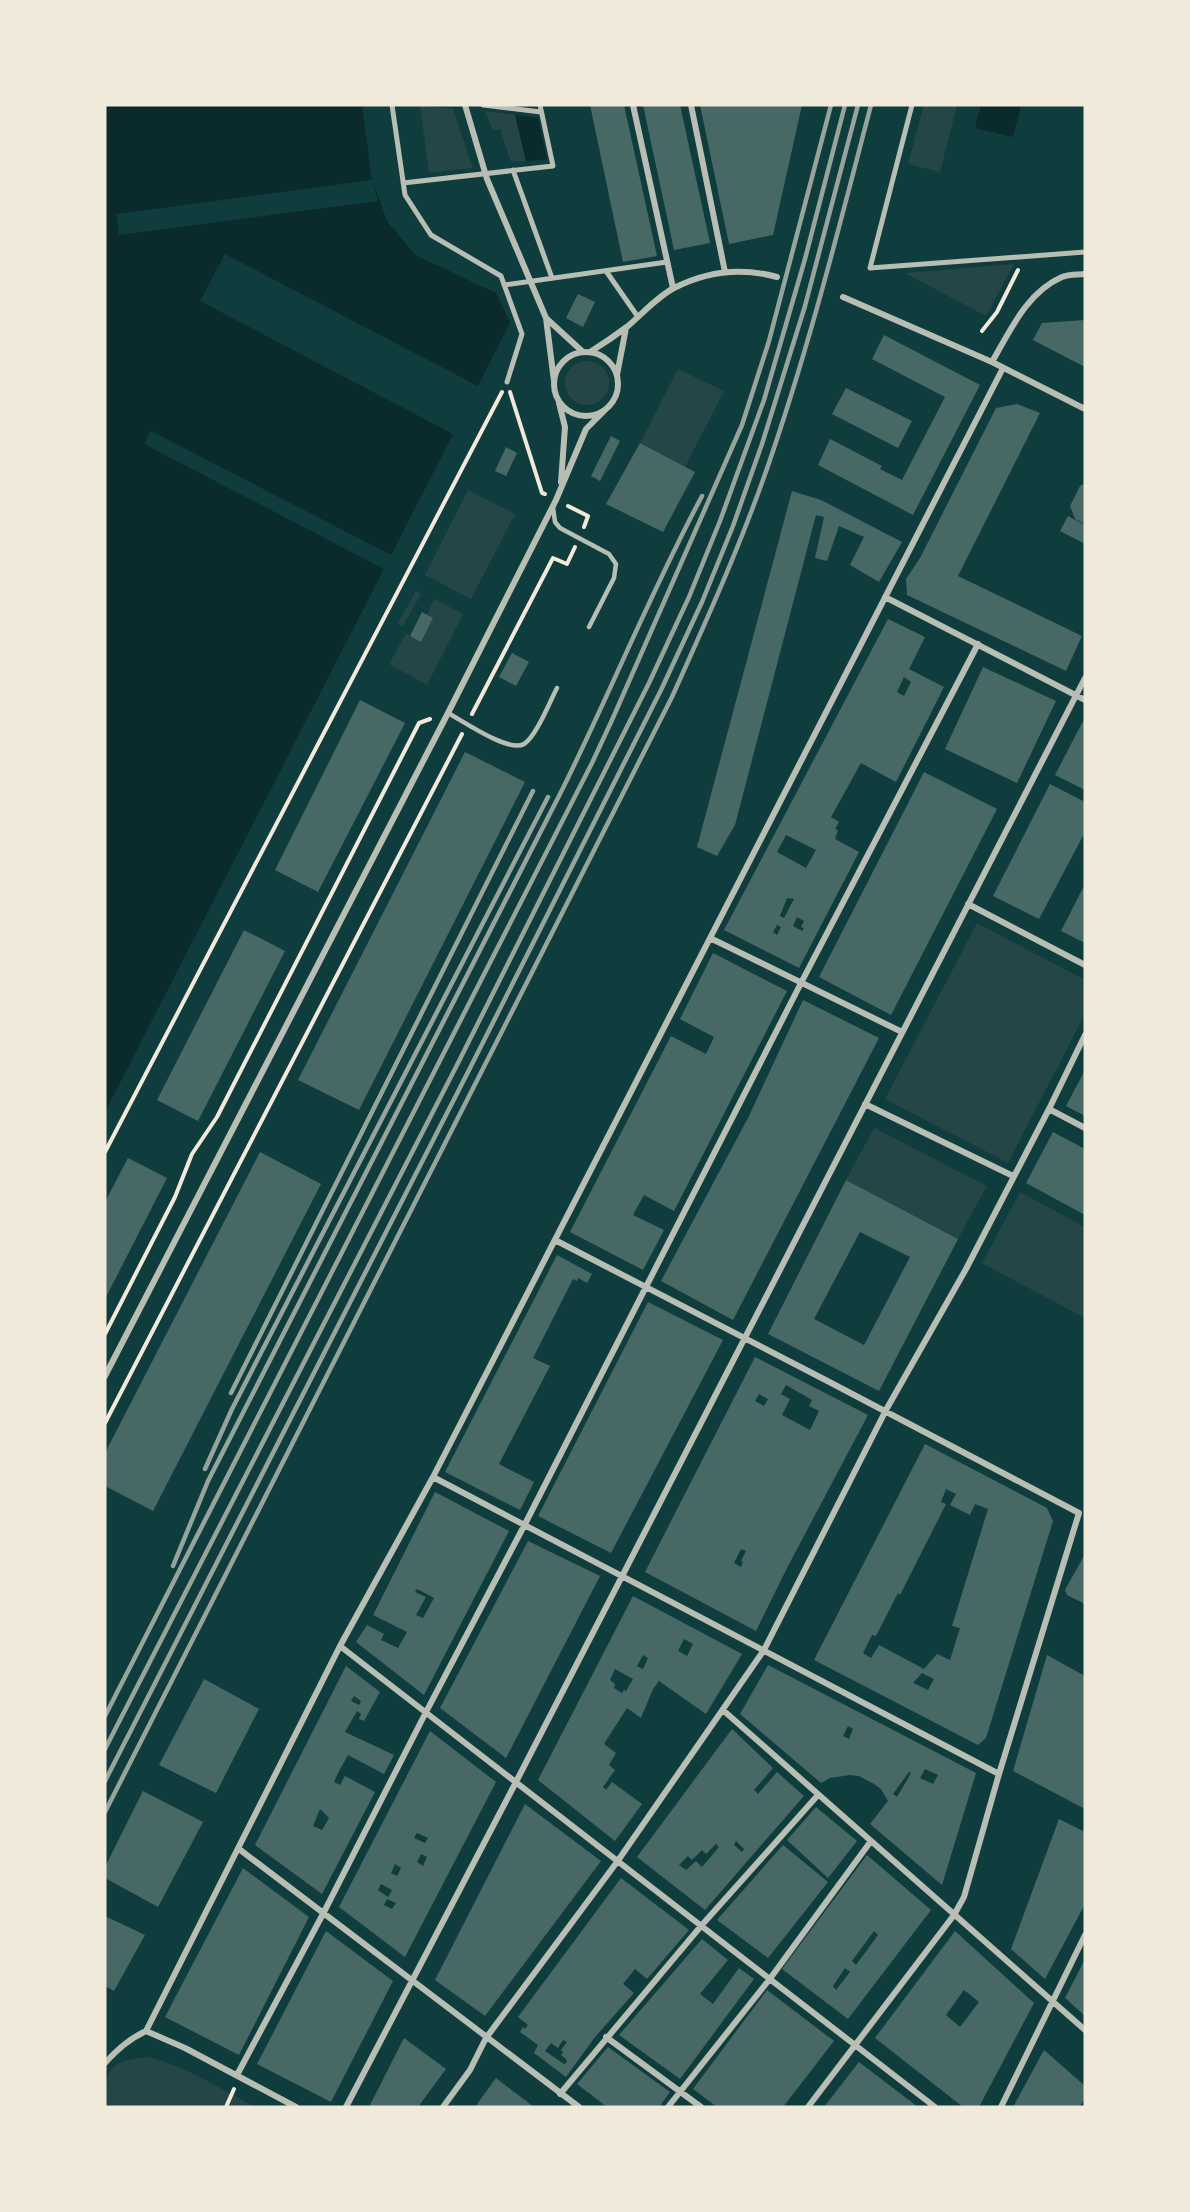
<svg xmlns="http://www.w3.org/2000/svg" width="1190" height="2212" font-family="Roboto,sans-serif">
<style>
.green{fill:#244646}
.water{fill:#0a2a2b}
.pier{fill:#0f3d3e}
.building{fill:#486865;fill-rule:evenodd}
.lines{fill:none;stroke-linecap:round;stroke-linejoin:round}
.path{stroke:#f1e9da;stroke-width:4}
.service{stroke:#b8beb3;stroke-width:4.5}
.pedestrian{stroke:#b8beb3;stroke-width:5}
.minor{stroke:#b8beb3;stroke-width:6}
.rail{stroke:#97a49c;stroke-width:4.5}
</style>
<rect width="100%" height="100%" fill="#0f3d3e"/>
<path class="green" d="M 420,105 L 453,109 L 473,168 L 429,173 Z
M 924,105 L 957,105 L 940,172 L 908,164 Z
M 485,111 L 515,115 L 526,161 L 511,162 L 500,129 L 493,131 Z
M 1014,264 L 986,316 L 905,273 Z
M565 383a22 22 0 1 1 44 0a22 22 0 1 1-44 0Z
M 678,369 L 724,391 L 685,467 L 640,443 Z
M 468,490 L 515,514 L 471,599 L 425,575 Z
M 416,591 L 421,594 L 403,626 L 398,623 Z
M 434,599 L 463,614 L 427,685 L 389,664 L 406,634 L 421,641 L 427,615 Z
M 977,923 L 1085,980 L 1085,1014 L 1008,1163 L 885,1099 Z
M 874,1128 L 987,1186 L 958,1239 L 846,1180 Z
M 1020,1192 L 1085,1227 L 1085,1318 L 982,1263 Z
M 149,2057 C 187,2067 220,2088 254,2107 L 105,2107 C 105,2069 109,2060 149,2057 Z"/>
<path class="water" d="M 105,105 L 362,105 L 372,180 L 387,221 L 415,255 L 496,293 L 510,323 L 478,386 L 225,254 L 200,301 L 453,434 L 391,555 L 151,431 L 144,444 L 384,569 L 105,1112 Z
M 981,105 L 1021,105 L 1013,137 L 975,128 Z
M 515,115 L 538,118 L 547,159 L 526,161 Z"/>
<path class="pier" d="M 372,180 L 378,201 L 119,235 L 116,214 Z"/>
<path class="building" d="M 590,105 L 624,105 L 657,256 L 623,262 Z
M 643,105 L 680,105 L 710,243 L 674,250 Z
M 700,105 L 802,105 L 773,235 L 729,244 Z
M 578,294 L 595,302 L 583,327 L 566,318 Z
M 1085,320 L 1085,367 L 1033,340 L 1042,323 Z
M 884,335 L 980,385 L 913,515 L 818,465 L 830,439 L 882,466 L 880,469 L 902,480 L 945,397 L 872,359 Z
M 846,388 L 912,421 L 898,448 L 832,414 Z
M 1017,404 L 1040,413 L 958,576 L 1082,636 L 1066,671 L 907,595 L 906,579 L 920,558 L 996,408 Z
M 611,436 L 620,441 L 600,481 L 591,476 Z
M 640,443 L 695,472 L 663,532 L 606,504 Z
M 506,447 L 517,453 L 506,476 L 495,471 Z
M 1085,483 L 1085,524 L 1075,519 L 1070,506 L 1080,486 Z
M 792,491 L 821,500 L 902,542 L 879,582 L 850,565 L 864,537 L 839,526 L 827,561 L 815,558 L 824,517 L 816,515 L 735,825 L 717,856 L 697,847 Z
M 1068,516 L 1085,525 L 1085,544 L 1060,531 Z
M 422,612 L 433,618 L 421,642 L 410,636 Z
M 888,619 L 925,637 L 909,669 L 944,687 L 896,782 L 861,763 L 831,817 L 839,822 L 835,829 L 838,830 L 835,839 L 859,852 L 799,968 L 724,930 ZM 904,677 L 911,682 L 904,696 L 897,692 ZM 786,835 L 816,850 L 806,868 L 777,852 ZM 787,898 L 794,899 L 784,918 L 780,916 ZM 797,917 L 804,921 L 801,927 L 804,928 L 802,931 L 793,926 ZM 777,925 L 781,927 L 777,935 L 773,932 Z
M 512,653 L 529,662 L 516,686 L 499,677 Z
M 983,667 L 1056,701 L 1017,783 L 945,749 Z
M 360,700 L 405,723 L 318,892 L 275,870 Z
M 1083,721 L 1085,722 L 1085,790 L 1055,775 Z
M 465,752 L 525,782 L 359,1110 L 298,1080 Z
M 924,772 L 997,809 L 891,1015 L 819,977 Z
M 1050,784 L 1085,802 L 1085,832 L 1039,919 L 993,896 Z
M 1085,884 L 1085,943 L 1061,931 Z
M 244,930 L 285,951 L 198,1121 L 157,1100 Z
M 713,953 L 787,991 L 674,1211 L 644,1195 L 633,1215 L 664,1230 L 643,1270 L 570,1232 L 671,1036 L 706,1054 L 714,1037 L 680,1019 Z
M 803,1000 L 879,1038 L 733,1320 L 661,1281 L 749,1116 Z
M 1085,1070 L 1085,1116 L 1066,1106 Z
M 1053,1132 L 1085,1149 L 1085,1215 L 1026,1183 Z
M 260,1152 L 321,1184 L 153,1511 L 105,1486 L 105,1453 Z
M 128,1158 L 167,1178 L 105,1299 L 105,1202 Z
M 846,1180 L 958,1239 L 879,1391 L 768,1334 ZM 860,1232 L 910,1257 L 864,1345 L 814,1319 Z
M 557,1255 L 592,1274 L 587,1283 L 578,1278 L 577,1281 L 573,1279 L 533,1358 L 550,1366 L 499,1464 L 534,1482 L 520,1510 L 445,1472 Z
M 648,1302 L 723,1340 L 611,1553 L 538,1516 Z
M 755,1357 L 868,1415 L 787,1568 L 756,1631 L 645,1572 ZM 786,1385 L 812,1400 L 809,1406 L 819,1411 L 810,1430 L 782,1415 L 790,1399 L 781,1394 ZM 759,1394 L 768,1399 L 764,1406 L 755,1401 ZM 741,1549 L 746,1551 L 741,1561 L 743,1562 L 741,1567 L 734,1563 Z
M 925,1444 L 1047,1508 L 1053,1521 L 986,1738 L 978,1745 L 814,1660 ZM 946,1489 L 956,1494 L 950,1505 L 970,1515 L 975,1504 L 988,1509 L 952,1626 L 960,1628 L 950,1660 L 937,1654 L 924,1669 L 879,1645 L 871,1658 L 863,1653 L 872,1635 L 876,1636 L 898,1593 L 900,1595 L 946,1504 L 941,1502 ZM 922,1673 L 934,1679 L 928,1690 L 913,1683 Z
M 435,1492 L 509,1531 L 424,1695 L 356,1642 L 367,1625 L 384,1634 L 381,1640 L 398,1648 L 407,1632 L 373,1615 ZM 417,1589 L 434,1598 L 423,1618 L 416,1615 L 426,1597 L 415,1592 Z
M 528,1541 L 600,1576 L 506,1758 L 440,1708 Z
M 1085,1554 L 1085,1604 L 1067,1595 L 1065,1590 Z
M 633,1596 L 742,1654 L 706,1714 L 659,1681 L 653,1689 L 641,1718 L 627,1708 L 604,1744 L 616,1753 L 609,1765 L 615,1770 L 603,1787 L 606,1790 L 612,1782 L 642,1804 L 615,1841 L 538,1780 ZM 684,1639 L 693,1644 L 687,1656 L 678,1651 ZM 643,1655 L 648,1658 L 643,1669 L 637,1666 ZM 615,1669 L 633,1679 L 626,1691 L 624,1690 L 622,1693 L 614,1688 L 615,1684 L 610,1680 Z
M 1047,1655 L 1085,1676 L 1085,1809 L 1013,1771 Z
M 768,1665 L 976,1773 L 942,1885 L 870,1824 L 888,1801 L 881,1789 L 874,1784 L 859,1776 L 850,1775 L 830,1778 L 821,1783 L 740,1714 ZM 848,1726 L 853,1729 L 849,1739 L 843,1736 ZM 925,1769 L 938,1775 L 933,1784 L 920,1778 ZM 909,1772 L 911,1773 L 897,1797 L 893,1794 Z
M 346,1666 L 380,1692 L 364,1721 L 359,1719 L 361,1714 L 357,1711 L 345,1732 L 394,1755 L 384,1774 L 348,1755 L 338,1773 L 334,1782 L 340,1785 L 345,1776 L 375,1792 L 322,1894 L 255,1845 ZM 354,1696 L 361,1701 L 359,1705 L 351,1701 ZM 320,1809 L 329,1818 L 322,1830 L 313,1826 Z
M 204,1679 L 259,1709 L 216,1793 L 159,1765 Z
M 732,1729 L 773,1768 L 754,1790 L 758,1794 L 777,1772 L 804,1796 L 705,1910 L 637,1857 ZM 736,1841 L 744,1849 L 742,1852 L 734,1845 ZM 716,1844 L 719,1847 L 702,1867 L 696,1861 L 686,1870 L 679,1865 L 688,1856 L 692,1860 L 702,1850 L 706,1854 Z
M 430,1731 L 496,1782 L 405,1957 L 339,1907 ZM 417,1833 L 428,1838 L 425,1843 L 414,1838 ZM 421,1854 L 427,1857 L 423,1866 L 417,1862 ZM 395,1864 L 401,1868 L 397,1876 L 391,1873 ZM 381,1884 L 392,1890 L 388,1897 L 378,1890 ZM 387,1899 L 396,1903 L 392,1909 L 384,1905 Z
M 143,1791 L 203,1822 L 158,1907 L 105,1878 L 105,1867 Z
M 525,1804 L 601,1861 L 485,2016 L 435,1980 Z
M 816,1807 L 857,1841 L 828,1878 L 787,1840 Z
M 1059,1819 L 1085,1832 L 1085,1904 L 1045,1979 L 1011,1949 Z
M 783,1845 L 828,1882 L 768,1958 L 717,1920 Z
M 867,1855 L 931,1910 L 848,2019 L 782,1969 ZM 874,1931 L 878,1935 L 856,1965 L 852,1961 ZM 845,1968 L 850,1972 L 836,1990 L 833,1986 Z
M 243,1868 L 309,1917 L 239,2055 L 165,2017 Z
M 621,1878 L 689,1930 L 647,1979 L 635,1969 L 623,1984 L 634,1993 L 595,2037 L 566,2077 L 534,2053 L 538,2045 L 520,2032 L 523,2027 L 525,2029 L 528,2025 L 518,2017 ZM 563,2040 L 567,2042 L 561,2050 L 563,2052 L 561,2055 L 566,2059 L 567,2062 L 564,2064 L 545,2051 L 551,2043 L 558,2048 Z
M 105,1916 L 145,1935 L 114,1991 L 105,1986 Z
M 326,1931 L 393,1981 L 331,2102 L 257,2064 Z
M 955,1931 L 1034,2003 L 979,2107 L 963,2107 L 875,2038 ZM 964,1990 L 979,2002 L 960,2027 L 946,2015 Z
M 702,1939 L 728,1960 L 700,1994 L 713,2004 L 739,1968 L 754,1979 L 680,2079 L 619,2035 Z
M 1085,1959 L 1085,2016 L 1065,1998 Z
M 767,1990 L 834,2041 L 783,2107 L 717,2107 L 693,2089 Z
M 404,2038 L 446,2069 L 418,2107 L 369,2107 Z
M 608,2047 L 670,2092 L 659,2107 L 607,2107 L 577,2084 Z
M 1044,2050 L 1085,2086 L 1085,2099 L 1079,2107 L 1013,2107 Z
M 859,2062 L 918,2107 L 824,2107 Z
M 496,2078 L 534,2107 L 475,2107 Z"/>
<g class="lines">
<path class="path" d="M 982,331 L 997,312 L 1018,270
M 510,392 L 542,493 L 545,494
M 568,506 L 588,516 L 584,527
M 472,714 L 553,558 L 567,564 L 575,547
M 105,1152 L 502,392
M 105,1334 L 175,1197 L 192,1154 L 217,1117 L 419,723 L 430,719
M 105,1423 L 462,734
M 226,2107 L 234,2089"/>
<path class="service" d="M 553,507 L 555,522 L 560,528 L 609,554 L 616,564 L 614,578 L 589,627
M 448,713 C 463,721 509,753 524,744 C 536,737 550,701 557,688"/>
<path class="pedestrian" d="M 392,105 L 405,195 L 431,235 L 501,276 L 522,334 L 507,382
M 483,105 L 541,112
M 912,105 L 870,268 L 1085,252
M 513,170 L 552,278
M 403,183 L 553,166 L 540,105
M 606,271 L 638,317
M 504,285 L 667,262"/>
<path class="minor" d="M 465,105 L 487,179 L 546,318 L 554,381
M 633,105 L 673,288
M 691,105 L 725,272
M 843,297 L 992,362 L 1085,409
M 547,319 L 583,352
M 590,352 C 603,344 616,335 628,326 C 643,313 657,297 674,288 C 707,271 741,267 777,277
M554 384a32 32 0 1 1 64 0a32 32 0 1 1-64 0Z
M 992,362 C 1010,331 1027,292 1062,277 C 1069,274 1078,275 1085,274
M 617,375 L 626,328
M 559,403 L 565,427 L 561,482
M 885,597 L 1085,700
M 968,904 L 1085,965
M 710,938 L 902,1032
M 865,1104 L 1013,1176
M 1049,1109 L 1085,1128
M 555,1240 C 730,1330 905,1421 1079,1513 L 999,1774 L 964,1897 L 954,1915 L 808,2107
M 105,1376 L 448,713 L 556,500 L 586,429 L 610,405
M 433,1477 L 999,1774
M 340,1646 L 935,2107
M 724,1711 L 1085,2030
M 239,1849 L 579,2107
M 146,2031 L 340,1646 L 433,1477 L 1003,368
M 606,2037 L 701,2107
M 105,2063 C 118,2049 129,2039 146,2031 L 185,2048 L 296,2107
M 237,2075 L 324,1912 L 425,1714 L 525,1524 L 801,983 L 978,644
M 560,2094 L 701,1926 L 818,1795
M 346,2107 L 516,1782 L 1085,678
M 443,2107 L 470,2070 L 486,2038 L 617,1862 L 764,1650 L 886,1410 L 966,1269 L 1049,1109 L 1085,1035
M 668,2107 L 769,1980 L 871,1841
M 1001,2107 L 1085,1935"/>
<path class="rail" d="M 231,1393 L 533,791
M 205,1469 L 232,1409 L 548,797
M 173,1566 L 208,1481 L 561,792 C 610,694 650,593 702,496
M 105,1716 L 592,763 L 612,720 L 742,425 L 769,341 L 831,105
M 105,1749 L 456,1067 L 649,683 L 689,597 L 720,521 L 764,400 L 805,259 L 845,105
M 105,1781 L 468,1072 L 661,690 L 702,602 L 733,526 L 762,444 L 805,306 L 858,105
M 105,1812 L 672,697 C 709,615 746,533 774,448 C 812,335 841,220 871,105"/>
</g>
<rect width="1190" height="2212" fill="none" stroke="#f1e9da" stroke-width="213"/>
</svg>
